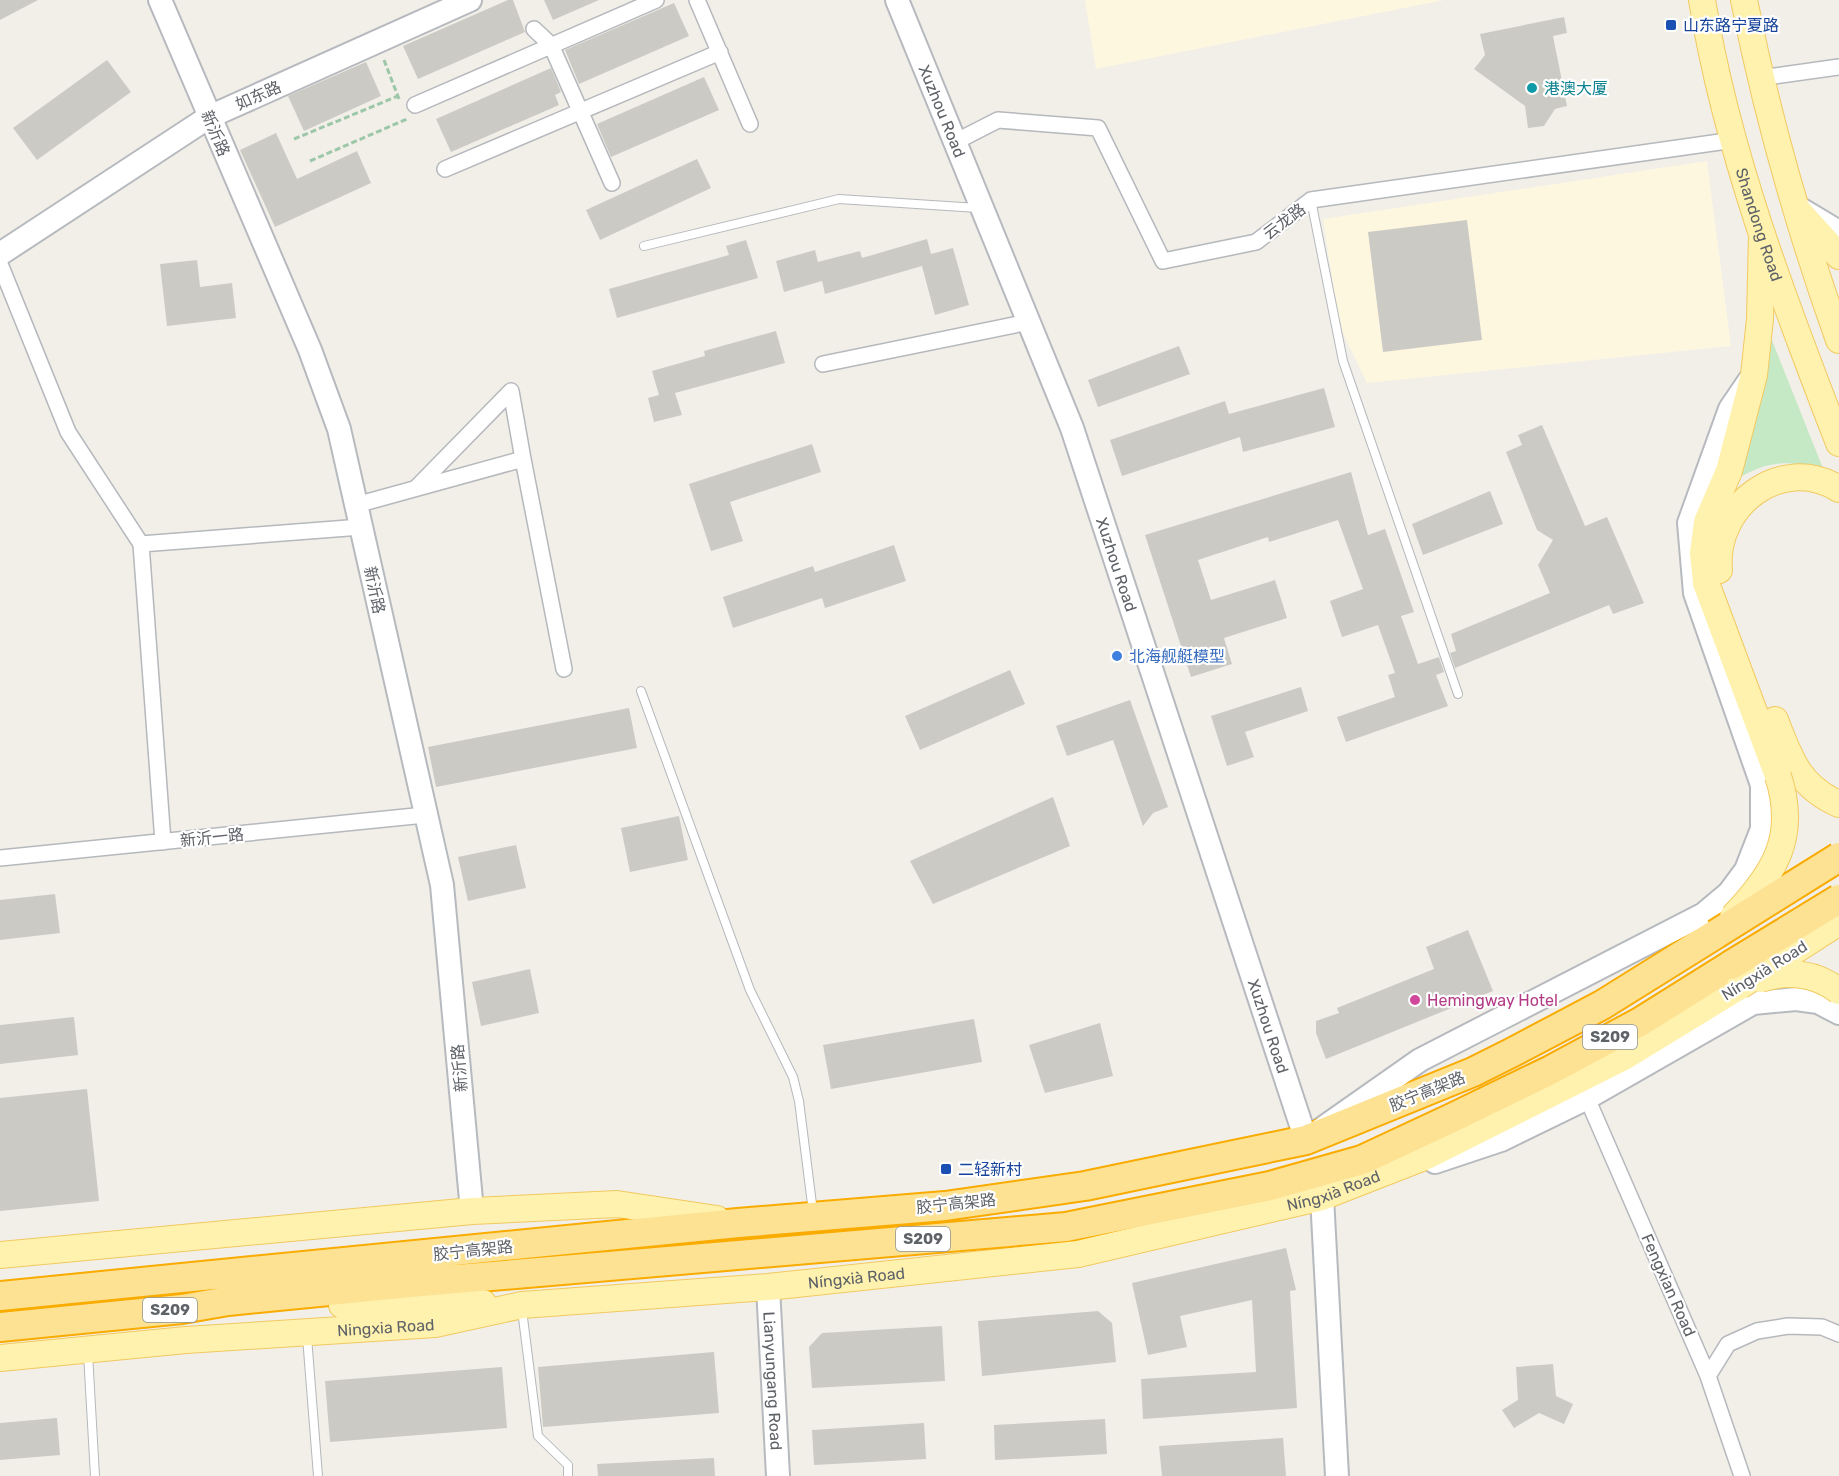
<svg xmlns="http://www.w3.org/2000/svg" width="1839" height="1476" font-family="Rubik,'Noto Sans SC',sans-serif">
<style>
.commercial{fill:#fef7e0}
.green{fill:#c5e8c5}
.building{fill:#cccac5}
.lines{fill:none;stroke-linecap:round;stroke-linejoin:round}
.lane-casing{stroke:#b5b8bc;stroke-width:10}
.street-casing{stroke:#b5b8bc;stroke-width:18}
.secondary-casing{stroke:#b6babf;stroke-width:26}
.primary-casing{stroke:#f2c960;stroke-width:28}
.highway-casing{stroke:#f9ab00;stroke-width:32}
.path{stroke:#9cc7a9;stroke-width:3;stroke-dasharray:6 3;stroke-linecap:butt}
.lane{stroke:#fff;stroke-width:8}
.street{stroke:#fff;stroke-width:15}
.secondary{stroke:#fff;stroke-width:22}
.primary{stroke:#fff2af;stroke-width:26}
.highway{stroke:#fde293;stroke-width:28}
.primary-bridge-casing{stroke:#f2c960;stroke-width:28;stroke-linecap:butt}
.highway-bridge-casing{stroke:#f9ab00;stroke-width:32;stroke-linecap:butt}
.primary-bridge{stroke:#fff2af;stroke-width:26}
.highway-bridge{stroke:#fde293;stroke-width:28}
.transit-dot{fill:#1a4fb4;stroke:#fff;stroke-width:2}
.culture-dot{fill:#0f9aa8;stroke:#fff;stroke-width:2}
.shop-dot{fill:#3f7fe0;stroke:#fff;stroke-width:2}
.hotel-dot{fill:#d1479c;stroke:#fff;stroke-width:2}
.labels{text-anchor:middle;stroke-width:4.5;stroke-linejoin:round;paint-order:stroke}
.shield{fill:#fff;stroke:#8f9295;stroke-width:1.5}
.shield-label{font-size:15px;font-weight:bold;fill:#5f6368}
.transit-label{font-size:16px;fill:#164399;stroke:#fff;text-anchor:start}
.culture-label{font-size:16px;fill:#0d838f;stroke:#fff;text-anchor:start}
.street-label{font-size:16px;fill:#5f6368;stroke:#fff}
.shop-label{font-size:16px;fill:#366cbe;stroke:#fff;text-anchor:start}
.hotel-label{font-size:16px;fill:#b23c85;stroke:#fff;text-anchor:start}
</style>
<rect width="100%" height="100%" fill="#f1efe8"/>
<path class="commercial" d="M 1085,0 L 1444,0 L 1096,69 Z
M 1707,161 L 1731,346 L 1367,383 L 1339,325 L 1323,219 Z"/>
<path class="green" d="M 1771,338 L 1824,471 C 1786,458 1765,461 1732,482 L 1749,437 Z"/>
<path class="building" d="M 0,0 L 38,0 L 0,20 Z
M 508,0 L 513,0 L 525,32 L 418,79 L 403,46 Z
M 544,0 L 599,0 L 553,20 Z
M 674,3 L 689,36 L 579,84 L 565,50 Z
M 1564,17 L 1567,33 L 1553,36 L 1567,106 L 1555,109 L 1544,126 L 1528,128 L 1525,106 L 1474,69 L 1485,55 L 1480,34 Z
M 107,60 L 131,92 L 37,160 L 13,128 Z
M 366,62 L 381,96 L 304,131 L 288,96 Z
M 551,68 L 561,92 L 555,95 L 559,105 L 451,152 L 436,119 Z
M 704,77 L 719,110 L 611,157 L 597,124 Z
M 276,133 L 297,179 L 357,151 L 371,183 L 275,227 L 240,150 Z
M 697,159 L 711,188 L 600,240 L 586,210 Z
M 1467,220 L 1482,340 L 1383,352 L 1368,232 Z
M 927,239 L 931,254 L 953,248 L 969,305 L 935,315 L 922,266 L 825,294 L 822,281 L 784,292 L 776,261 L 815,250 L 818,262 L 860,251 L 862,258 Z
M 746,240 L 758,278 L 617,318 L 609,289 L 729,255 L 726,246 Z
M 197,260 L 200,287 L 232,283 L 236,318 L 167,326 L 160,264 Z
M 776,331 L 785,363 L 675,393 L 682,415 L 654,422 L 648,398 L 659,395 L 652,371 L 705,356 L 704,351 Z
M 1179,346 L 1190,374 L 1098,407 L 1088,380 Z
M 1324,388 L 1335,427 L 1243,452 L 1240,437 L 1122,476 L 1110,440 L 1225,401 L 1229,414 Z
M 1542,425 L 1585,526 L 1607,517 L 1644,603 L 1613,614 L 1609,605 L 1455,668 L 1450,653 L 1456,651 L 1451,634 L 1550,593 L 1538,565 L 1553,540 L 1537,530 L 1506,452 L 1522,445 L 1518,435 Z
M 812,444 L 821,472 L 730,502 L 743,541 L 711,551 L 689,484 Z
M 1351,472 L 1368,535 L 1385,529 L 1414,612 L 1401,616 L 1418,664 L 1439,657 L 1444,672 L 1436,675 L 1448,706 L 1346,742 L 1337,717 L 1395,697 L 1388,675 L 1395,673 L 1378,625 L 1342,637 L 1330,601 L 1363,589 L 1338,520 L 1269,542 L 1268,537 L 1198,560 L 1211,600 L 1275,580 L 1287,618 L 1224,638 L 1232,664 L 1191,677 L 1145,535 Z
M 1490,491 L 1503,524 L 1423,555 L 1412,524 Z
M 894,545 L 906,581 L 825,608 L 822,598 L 733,628 L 723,597 L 813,566 L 815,572 Z
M 1010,670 L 1025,704 L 920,750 L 905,716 Z
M 1301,687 L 1308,711 L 1245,732 L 1254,757 L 1227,766 L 1211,716 Z
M 1130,700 L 1168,807 L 1153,813 L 1143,826 L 1113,740 L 1067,756 L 1056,726 Z
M 629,708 L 637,748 L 436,787 L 428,747 Z
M 1053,797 L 1070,846 L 933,904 L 910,861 Z
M 679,816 L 688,860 L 630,872 L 621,828 Z
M 516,845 L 526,888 L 468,901 L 458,857 Z
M 55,894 L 60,933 L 0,940 L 0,900 Z
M 1468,930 L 1493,991 L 1326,1059 L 1316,1033 L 1316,1021 L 1339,1013 L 1337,1008 L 1434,969 L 1426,947 Z
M 530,969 L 539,1013 L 481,1026 L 472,982 Z
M 74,1017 L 78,1055 L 0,1064 L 0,1025 Z
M 974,1019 L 982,1062 L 831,1089 L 823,1045 Z
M 1100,1023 L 1113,1076 L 1045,1093 L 1029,1045 Z
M 87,1089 L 99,1201 L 0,1211 L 0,1098 Z
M 1286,1248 L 1296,1290 L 1290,1291 L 1297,1408 L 1143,1419 L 1141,1379 L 1256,1372 L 1252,1300 L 1180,1316 L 1187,1347 L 1148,1355 L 1132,1283 Z
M 1098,1311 L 1112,1323 L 1116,1362 L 982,1376 L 978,1321 Z
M 942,1326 L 945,1381 L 812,1388 L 809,1347 L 822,1333 Z
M 714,1352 L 719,1413 L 543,1427 L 538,1367 Z
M 1553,1364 L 1556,1396 L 1573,1404 L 1564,1424 L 1539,1413 L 1514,1428 L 1502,1410 L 1518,1400 L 1516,1367 Z
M 502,1367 L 507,1428 L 330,1442 L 325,1381 Z
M 57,1418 L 60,1455 L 0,1460 L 0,1423 Z
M 1105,1419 L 1107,1454 L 995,1460 L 994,1425 Z
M 924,1423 L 926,1459 L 814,1465 L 812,1430 Z
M 1283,1438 L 1286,1476 L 1162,1476 L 1159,1446 Z
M 714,1458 L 715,1476 L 598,1476 L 597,1464 Z"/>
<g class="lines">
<g class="lane-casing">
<path id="lane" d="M 1311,200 L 1343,361 L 1458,694
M 644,246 L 839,199 L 978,208
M 641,691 L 750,990 L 793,1077 L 799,1101 L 813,1212
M 522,1310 L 538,1436 L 568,1465 L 568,1476
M 307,1337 L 318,1476
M 88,1354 L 95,1476"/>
</g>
<g class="street-casing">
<path id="street" d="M 697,0 L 750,124
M 534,29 L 551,45 L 612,183
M 1760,78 L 1839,67
M 415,105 L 656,0
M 955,142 L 998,120 L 1098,128 L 1163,261 L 1256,242 L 1311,200 L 1734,140
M 445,169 L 720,52
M 0,264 L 68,432 L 141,544 L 163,842
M 823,364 L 1029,322
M 523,459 L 564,669
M 356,505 L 523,459 L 511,391 L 416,488
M 141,544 L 361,527
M 0,858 L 425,815
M 1587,1098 L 1708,1376 L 1742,1476
M 1708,1376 L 1728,1344 L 1757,1331 L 1788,1326 L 1822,1327 L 1839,1334"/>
</g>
<g class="secondary-casing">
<g id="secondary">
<path d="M 160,0 L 310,350 L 339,429 L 442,885 L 472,1211"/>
<path id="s1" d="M 897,0 L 1072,428 L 1306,1140 L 1420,1060 L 1704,914 L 1729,893 L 1746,870 L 1762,829 L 1762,785 L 1695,593 L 1689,523 L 1730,409 L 1749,381"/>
<path d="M 1802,210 L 1839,232"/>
<path d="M 0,254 L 209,117 L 470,0"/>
<path d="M 1435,1162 L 1501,1140 L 1587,1098 L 1753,1003 L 1796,999 L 1818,1002 L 1839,1013"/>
<path d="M 1322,1197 L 1337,1476"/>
<path id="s2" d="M 768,1287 L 778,1476"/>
</g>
</g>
<g class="primary-casing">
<g id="primary">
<path id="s3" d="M 1702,0 C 1727,153 1783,299 1839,443"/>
<path d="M 1744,0 C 1767,116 1799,228 1839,340"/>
<path d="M 1799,212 L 1839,256"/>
<path d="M 1762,235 L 1760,319 L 1754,375 L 1729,471 L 1707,522 L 1703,553 L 1706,583 L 1778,776"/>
<path d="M 1719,570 C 1713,506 1781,453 1839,489"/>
<path d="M 1775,720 C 1790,758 1798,786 1839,804"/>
<path d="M 0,1255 L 472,1211 L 617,1204 L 717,1219"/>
<path d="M 342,1305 L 483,1303"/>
<path id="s4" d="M 0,1358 L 186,1340 L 435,1324 L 522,1305 L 768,1287 L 1078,1254 L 1322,1197 L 1427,1156 L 1624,1057 L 1740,986"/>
</g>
</g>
<g class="highway-casing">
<path id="highway" d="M 0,1296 L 738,1223 L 945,1206 L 1085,1186 L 1306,1140 L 1473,1072 L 1511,1053 L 1602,1005 L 1716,934
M 0,1327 L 182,1309 L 228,1301 L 410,1283 L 1066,1227 L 1270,1186 L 1362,1160 L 1452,1118 L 1549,1071 L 1640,1022 L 1731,965"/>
</g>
<path class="path" d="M 384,60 L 399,99
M 294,139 L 398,96
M 310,161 L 407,119"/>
<use href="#lane" class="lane"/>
<use href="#street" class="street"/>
<use href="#secondary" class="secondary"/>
<use href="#primary" class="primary"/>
<use href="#highway" class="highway"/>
<g class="primary-bridge-casing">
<path id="primary-bridge" d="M 1733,917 C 1774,874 1798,837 1778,776
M 1760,979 C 1788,970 1815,973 1839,991
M 1740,986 L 1839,922"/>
</g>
<g class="highway-bridge-casing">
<path id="highway-bridge" d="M 1716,934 L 1839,857
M 1731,965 L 1839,899"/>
</g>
<use href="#primary-bridge" class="primary-bridge"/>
<use href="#highway-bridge" class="highway-bridge"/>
</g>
<g class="transit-dot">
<rect x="1665" y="19" width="12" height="12" rx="3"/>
<rect x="940" y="1163" width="12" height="12" rx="3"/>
</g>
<circle class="culture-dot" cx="1532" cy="88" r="6"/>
<circle class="shop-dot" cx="1117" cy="656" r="6"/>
<circle class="hotel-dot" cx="1415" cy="1000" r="6"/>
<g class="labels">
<g class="shield">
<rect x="1583" y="1025" width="54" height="24" rx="4.5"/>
<rect x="896" y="1227" width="54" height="24" rx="4.5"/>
<rect x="143" y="1298" width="54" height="24" rx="4.5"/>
</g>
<g class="shield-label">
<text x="1610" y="1042">S209</text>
<text x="923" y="1244">S209</text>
<text x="170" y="1315">S209</text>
</g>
<g class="transit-label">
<text x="1683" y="31">山东路宁夏路</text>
<text x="958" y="1175">二轻新村</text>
</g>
<g class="culture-label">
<text x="1544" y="94">港澳大厦</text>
</g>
<g class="street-label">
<text transform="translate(258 95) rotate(-24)" y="6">如东路</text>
<text dy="6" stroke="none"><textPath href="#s1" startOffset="120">Xuzhou Road</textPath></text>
<text transform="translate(216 133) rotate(67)" y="6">新沂路</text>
<text transform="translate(1284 221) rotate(-37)" y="6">云龙路</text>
<text dy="6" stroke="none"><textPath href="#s3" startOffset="232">Shandong Road</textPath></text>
<text dy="6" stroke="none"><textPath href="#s1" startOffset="606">Xuzhou Road</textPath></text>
<text transform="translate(375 590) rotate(78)" y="6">新沂路</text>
<text transform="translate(212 837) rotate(-6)" y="6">新沂一路</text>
<text transform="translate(1764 970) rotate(-32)" y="6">Níngxià Road</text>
<text dy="6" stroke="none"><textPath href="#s1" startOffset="1092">Xuzhou Road</textPath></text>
<text transform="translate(459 1068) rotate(-95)" y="6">新沂路</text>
<text transform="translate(1427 1091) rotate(-22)" y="6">胶宁高架路</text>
<text dy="6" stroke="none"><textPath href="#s4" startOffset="1347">Níngxià Road</textPath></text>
<text transform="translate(956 1203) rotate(-6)" y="6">胶宁高架路</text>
<text transform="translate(473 1250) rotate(-6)" y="6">胶宁高架路</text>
<text dy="6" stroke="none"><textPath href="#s4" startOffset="861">Níngxià Road</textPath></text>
<text transform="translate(1669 1285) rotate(66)" y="6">Fengxian Road</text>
<text dy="6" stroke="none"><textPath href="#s4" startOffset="387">Ningxia Road</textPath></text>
<text dy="6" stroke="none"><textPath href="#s2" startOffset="94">Lianyungang Road</textPath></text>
</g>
<g class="shop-label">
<text x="1129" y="662">北海舰艇模型</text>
</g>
<g class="hotel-label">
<text x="1427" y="1006">Hemingway Hotel</text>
</g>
</g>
</svg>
